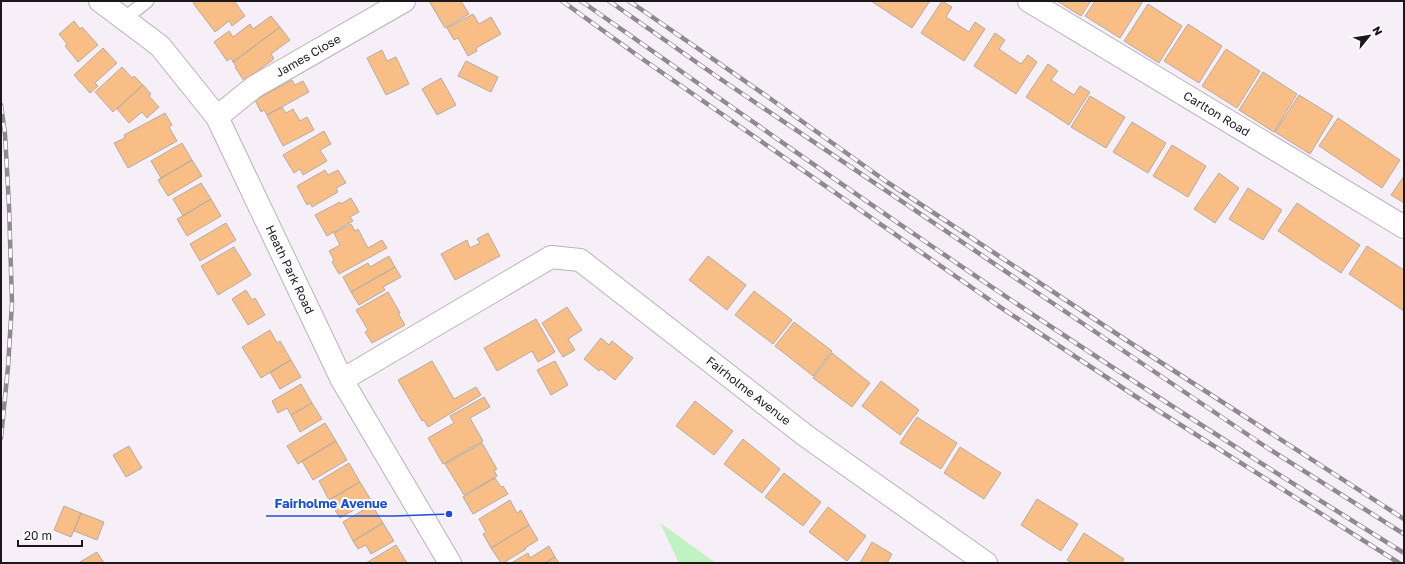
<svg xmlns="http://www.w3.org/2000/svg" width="1405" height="564" font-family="'Golos Text',sans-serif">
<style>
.green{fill:#c1f2c1}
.building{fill:#f9bd86;stroke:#b4aca4}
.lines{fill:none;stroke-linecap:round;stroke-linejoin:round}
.lane-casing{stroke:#b8b1ba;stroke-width:15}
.street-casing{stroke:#b8b1ba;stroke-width:24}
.secondary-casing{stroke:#b8b1ba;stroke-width:24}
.lane{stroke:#fff;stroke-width:13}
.street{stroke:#fff;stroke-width:22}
.secondary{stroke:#fff;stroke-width:22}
.rail-casing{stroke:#8f8a90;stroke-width:4.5}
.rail{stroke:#fff;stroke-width:3;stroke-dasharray:9;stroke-linecap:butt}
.labels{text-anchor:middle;stroke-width:4;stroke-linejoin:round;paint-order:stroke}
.street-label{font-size:12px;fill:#1a181b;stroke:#fff}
.leader{fill:none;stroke:#1d4ed8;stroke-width:1.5}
.callout-dot{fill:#1d4ed8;stroke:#fff;stroke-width:1.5}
.callout-label{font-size:13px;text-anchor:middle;font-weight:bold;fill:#1d4ed8;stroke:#fff;stroke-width:4;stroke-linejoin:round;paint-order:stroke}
</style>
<rect width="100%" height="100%" fill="#f7eff8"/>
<path class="green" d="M 660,523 L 716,563 L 679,563 Z"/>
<path class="building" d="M 195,1 L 236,1 L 235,2 L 245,16 L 232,26 L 229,21 L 215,32 L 193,3 Z
M 429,1 L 461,1 L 469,14 L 445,28 Z
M 871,1 L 930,1 L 912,28 Z
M 942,1 L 952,7 L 946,17 L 969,32 L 975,22 L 985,29 L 964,61 L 921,33 Z
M 1057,1 L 1091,1 L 1081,16 Z
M 1095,1 L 1143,1 L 1120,38 L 1085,16 Z
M 1148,4 L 1182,26 L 1159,63 L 1124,41 Z
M 473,14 L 479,24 L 491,17 L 501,34 L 476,48 L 477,51 L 468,56 L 458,38 L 454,40 L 447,28 Z
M 271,16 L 280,27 L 233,62 L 231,58 L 227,61 L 214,42 L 229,31 L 233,37 L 250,24 L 253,29 Z
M 74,21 L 80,29 L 82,27 L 98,45 L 78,62 L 65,46 L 67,44 L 59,34 Z
M 1188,24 L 1222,46 L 1199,83 L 1164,61 Z
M 280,27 L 290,40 L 271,54 L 274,59 L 244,81 L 235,67 L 236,66 L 233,62 Z
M 995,33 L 1005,40 L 999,49 L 1021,64 L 1028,55 L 1037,62 L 1016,94 L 974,66 Z
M 103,48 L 117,63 L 95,83 L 98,86 L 90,93 L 74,75 Z
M 1226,49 L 1260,71 L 1237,108 L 1202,86 Z
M 382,50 L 387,61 L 396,57 L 409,84 L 386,95 L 367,58 Z
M 466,61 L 498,77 L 491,92 L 458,76 Z
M 1048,64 L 1058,71 L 1051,80 L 1074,95 L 1080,86 L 1090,92 L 1069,125 L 1026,97 Z
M 122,67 L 132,78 L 134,76 L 143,85 L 113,112 L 95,92 Z
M 1263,72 L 1297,94 L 1274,132 L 1239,110 Z
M 441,78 L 456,105 L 437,115 L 422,89 Z
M 292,80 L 295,85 L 303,81 L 309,92 L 267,115 L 264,110 L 261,112 L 255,100 Z
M 143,85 L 151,94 L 149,96 L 159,107 L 147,118 L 142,112 L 129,123 L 117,109 Z
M 1299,95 L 1333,116 L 1310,154 L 1275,132 Z
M 1090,96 L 1125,117 L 1106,148 L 1071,127 Z
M 282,107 L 286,113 L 293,109 L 300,121 L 307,117 L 314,130 L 283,146 L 267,115 Z
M 165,113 L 172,125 L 169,127 L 177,141 L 128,168 L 114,143 L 125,138 L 124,135 Z
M 1338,118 L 1400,160 L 1382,188 L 1319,146 Z
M 1132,122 L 1166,143 L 1148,173 L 1113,152 Z
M 324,131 L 331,144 L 320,150 L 327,161 L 303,175 L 300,169 L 294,173 L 283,155 Z
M 182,143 L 192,160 L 161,178 L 151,161 Z
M 1172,145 L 1206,166 L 1188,197 L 1153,176 Z
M 192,160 L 202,176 L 168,196 L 158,180 Z
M 325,170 L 328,175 L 338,170 L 346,183 L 336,188 L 338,192 L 312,207 L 310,203 L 307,205 L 297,186 Z
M 1219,173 L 1239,188 L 1215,223 L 1194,209 Z
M 1404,176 L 1404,203 L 1391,195 Z
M 201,183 L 211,199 L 183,216 L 173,199 Z
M 1248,188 L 1282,210 L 1263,240 L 1229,219 Z
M 351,198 L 359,212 L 350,217 L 353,221 L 327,236 L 315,215 L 340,202 L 341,204 Z
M 211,199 L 221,216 L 187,236 L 177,219 Z
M 1297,203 L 1360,245 L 1341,273 L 1278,231 Z
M 226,223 L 236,240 L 200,261 L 190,244 Z
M 351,224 L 355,231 L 358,229 L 368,248 L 382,240 L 387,248 L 339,274 L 332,262 L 334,260 L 329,251 L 340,245 L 334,233 Z
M 488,233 L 500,256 L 455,280 L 441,254 L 467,240 L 470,248 L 480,243 L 477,239 Z
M 1367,246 L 1404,270 L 1404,311 L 1349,274 Z
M 234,247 L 251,275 L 218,295 L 201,266 Z
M 389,256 L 395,267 L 351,292 L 343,277 L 368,263 L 370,267 Z
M 708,256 L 746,285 L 727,310 L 689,280 Z
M 395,267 L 401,277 L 383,287 L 385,290 L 359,305 L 351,292 Z
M 246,290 L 252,300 L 255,298 L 265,315 L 248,325 L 232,299 Z
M 754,291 L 792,320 L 773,344 L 735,315 Z
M 388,292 L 400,313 L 398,313 L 405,325 L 372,343 L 365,332 L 368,330 L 356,310 Z
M 567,307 L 582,330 L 568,339 L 575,350 L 563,357 L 542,323 Z
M 536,319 L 555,352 L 538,362 L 532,351 L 497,371 L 484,348 Z
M 794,322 L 832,351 L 813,376 L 775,346 Z
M 270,330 L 277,343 L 280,341 L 291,360 L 261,378 L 242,347 Z
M 601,338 L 609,345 L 612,341 L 633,358 L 615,380 L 601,369 L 599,371 L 584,359 Z
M 832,353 L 870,383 L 852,407 L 813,378 Z
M 291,360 L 301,377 L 280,389 L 270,372 Z
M 432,361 L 454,399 L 476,387 L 481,395 L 428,427 L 424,420 L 422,421 L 398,380 Z
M 555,361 L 568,385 L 551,395 L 537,370 Z
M 881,381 L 919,410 L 900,435 L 862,406 Z
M 301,384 L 312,403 L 291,415 L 287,408 L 278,413 L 272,401 Z
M 484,397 L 490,407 L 470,418 L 483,441 L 443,464 L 428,438 L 454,423 L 450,416 Z
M 695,401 L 733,431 L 714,455 L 676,426 Z
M 312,403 L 322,419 L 300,432 L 291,415 Z
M 917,417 L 957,443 L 941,469 L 900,443 Z
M 325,423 L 336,441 L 298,464 L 287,446 Z
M 743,439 L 780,469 L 762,493 L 724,464 Z
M 336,441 L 347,460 L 313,480 L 302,461 Z
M 482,443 L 497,469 L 494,470 L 497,476 L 464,495 L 445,464 Z
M 129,446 L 142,468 L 126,477 L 113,455 Z
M 960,447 L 1001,473 L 984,499 L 944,473 Z
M 349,463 L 360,482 L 329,500 L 319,481 Z
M 784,473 L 821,502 L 803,526 L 765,497 Z
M 495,478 L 501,487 L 503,486 L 508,494 L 473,514 L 463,497 Z
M 360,482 L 371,500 L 340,518 L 329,500 Z
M 1037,499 L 1078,524 L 1061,551 L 1021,525 Z
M 510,500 L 517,513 L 521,510 L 529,525 L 491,548 L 483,534 L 486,532 L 479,519 Z
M 372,505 L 383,523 L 353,541 L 343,522 Z
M 64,506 L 81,513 L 71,537 L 54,530 Z
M 828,507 L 866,536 L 847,561 L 809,532 Z
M 81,513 L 104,522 L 97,540 L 74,531 Z
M 383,523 L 394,541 L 371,554 L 366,545 L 358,549 L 353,541 Z
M 529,525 L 538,540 L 525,548 L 526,549 L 503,563 L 501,563 L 491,548 Z
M 1084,533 L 1124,559 L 1122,563 L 1073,563 L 1067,560 Z
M 872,542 L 892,554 L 887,563 L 860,563 Z
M 396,545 L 407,563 L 366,563 Z
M 549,546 L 555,557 L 545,563 L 511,563 L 528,553 L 530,558 Z
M 97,552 L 104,563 L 81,563 L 80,562 Z
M 555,557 L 559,563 L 545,563 Z"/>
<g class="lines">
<g class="lane-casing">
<path id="lane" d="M 124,19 L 147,1"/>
</g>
<g class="street-casing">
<g id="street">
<path id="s1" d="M 1029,1 L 1404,227"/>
<path id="s2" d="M 217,117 L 254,87 L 404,1"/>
<path id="s3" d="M 342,380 L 551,257 L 580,260 L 806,436 L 986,563"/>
</g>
</g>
<g class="secondary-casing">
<g id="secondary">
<path id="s4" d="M 100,1 L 160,46 L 217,117 L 342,380 L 450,563"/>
</g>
</g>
<use href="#lane" class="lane"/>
<use href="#street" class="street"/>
<use href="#secondary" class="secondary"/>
<g class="rail-casing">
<path id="rail" d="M 562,1 L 641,58 L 997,305 L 1135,396 L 1399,563
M 581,1 C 694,80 806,160 920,238 C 1078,347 1240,451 1404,553
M 609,1 L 719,78 L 1269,449 L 1404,534
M 629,1 L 768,97 L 887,182 L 1123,338 L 1404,519
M 1,105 L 5,134 L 9,206 L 12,303 L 8,367 L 1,438"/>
</g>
<use href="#rail" class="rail"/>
</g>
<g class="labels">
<g class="street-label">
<text dy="4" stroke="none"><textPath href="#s2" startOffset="110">James Close</textPath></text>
<text dy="4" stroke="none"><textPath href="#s1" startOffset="219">Carlton Road</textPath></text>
<text dy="4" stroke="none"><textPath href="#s4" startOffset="335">Heath Park Road</textPath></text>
<text dy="4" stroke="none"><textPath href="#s3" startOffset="485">Fairholme Avenue</textPath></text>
</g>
</g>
<path class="leader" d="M449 514L395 516H266"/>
<circle class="callout-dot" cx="449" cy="514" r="4"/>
<g class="callout-label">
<text x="331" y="508">Fairholme Avenue</text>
</g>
<rect width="1405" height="564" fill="none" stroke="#1a181b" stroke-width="4"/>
<g transform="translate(1369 36) rotate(60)" stroke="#ffffff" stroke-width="3" paint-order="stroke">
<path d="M0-3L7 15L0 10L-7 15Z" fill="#1a181b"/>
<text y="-6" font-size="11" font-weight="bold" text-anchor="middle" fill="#1a181b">N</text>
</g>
<path d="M18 540v6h64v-6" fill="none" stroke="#1a181b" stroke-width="2"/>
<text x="24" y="540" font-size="12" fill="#1a181b" stroke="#ffffff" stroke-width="3" paint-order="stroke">20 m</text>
</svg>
